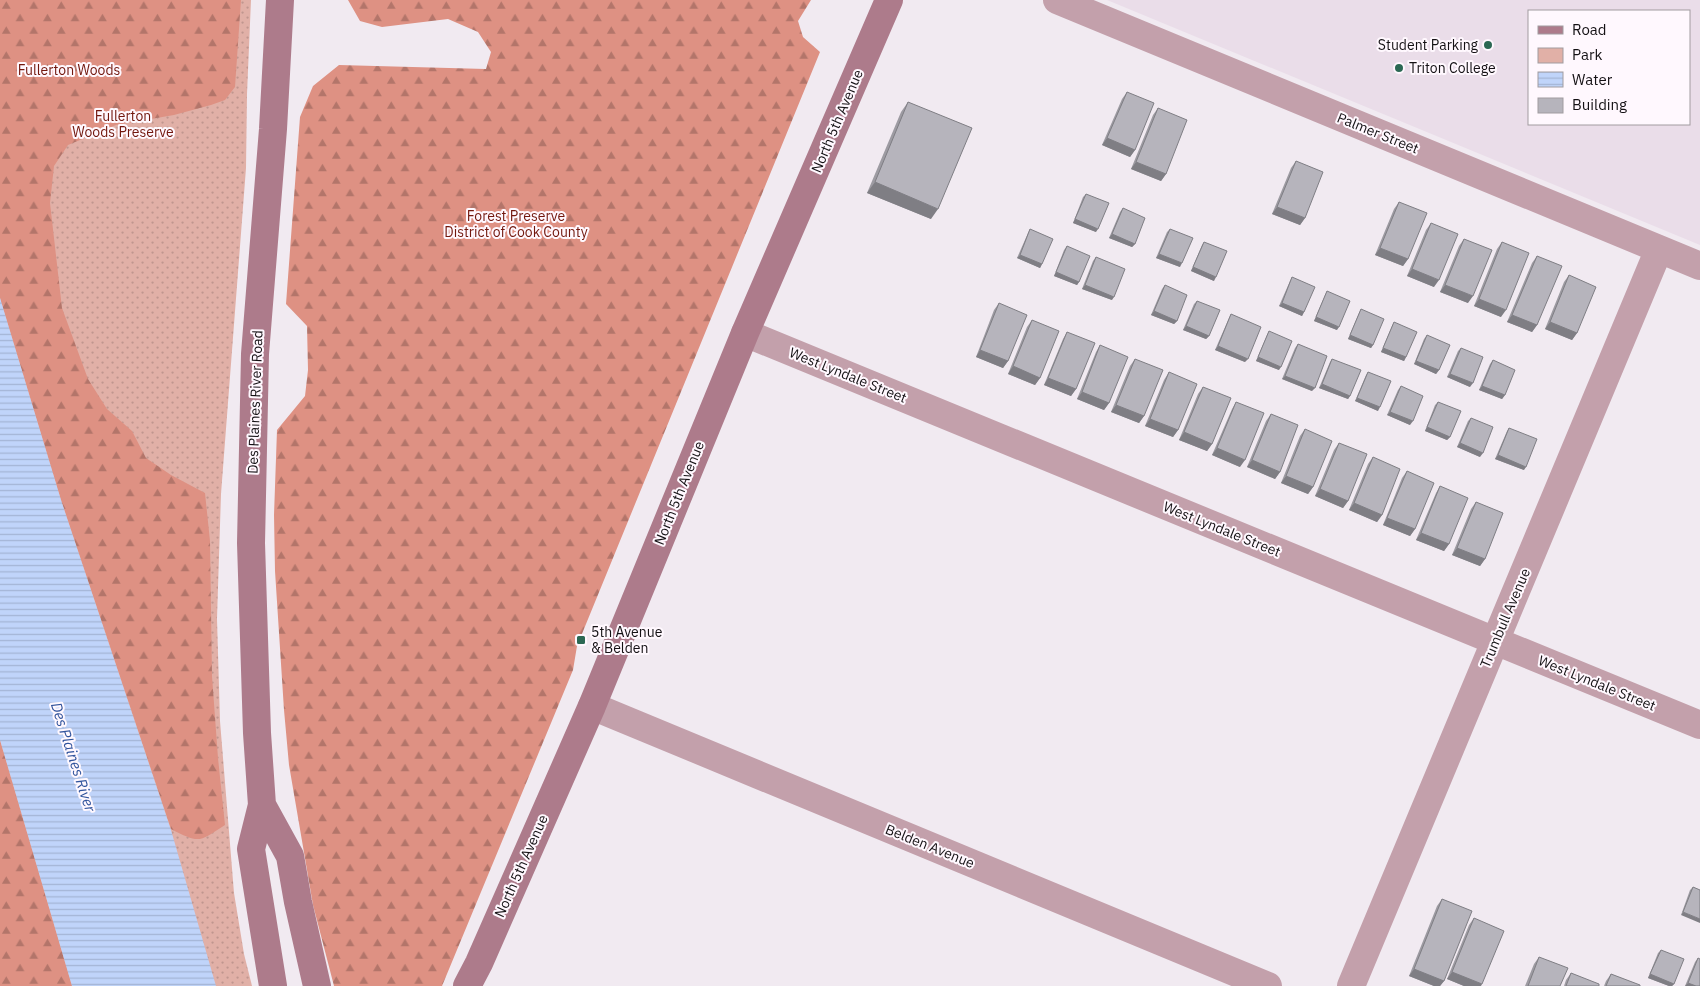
<svg xmlns="http://www.w3.org/2000/svg" width="1700" height="986" font-family="'IBM Plex Sans',sans-serif">
<style>
.built{fill:#eadde9;fill-rule:evenodd}
.green{fill:url(#green-dots)}
.forest{fill:url(#forest-firs)}
.water{fill:url(#water-rules)}
.lines{fill:none;stroke-linecap:round;stroke-linejoin:round}
.street{stroke:#c3a0ab;stroke-width:28}
.secondary{stroke:#ad7b8b;stroke-width:28}
.wall{fill:#9d9ba2}
.shaded-wall{fill:#7f7e84}
.building{fill:#b6b4bc;stroke:#7f7e84}
.poi-dot{fill:#2b6853;stroke:#fff8fe;stroke-width:2}
.labels{text-anchor:middle;stroke-width:4;stroke-linejoin:round;paint-order:stroke}
.poi-label{font-size:14px;fill:#141114;stroke:#fff8fe;text-anchor:start}
.park-label{font-size:14px;fill:#72170d;stroke:#fff8fe}
.street-label{font-size:14px;fill:#141114;stroke:#fff8fe}
.water-label{font-size:15px;font-style:italic;fill:#30539c;stroke:#fff8fe}
</style>
<defs>
<pattern id="green-dots" width="8" height="8" patternUnits="userSpaceOnUse" patternTransform="scale(1.25)"><rect width="8" height="8" fill="#e1b0a7"/><path d="M2 2h.1M6 6h.1" fill="none" stroke="#c0968f" stroke-width="1.8" stroke-linecap="round"/></pattern>
<pattern id="forest-firs" width="22" height="20" patternUnits="userSpaceOnUse" patternTransform="scale(1.25)"><rect width="22" height="20" fill="#de9183"/><path d="M5 1l3.5 6h-7zM16 11l3.5 6h-7z" fill="#b3756a"/></pattern>
<pattern id="water-rules" width="6" height="5" patternUnits="userSpaceOnUse" patternTransform="scale(1.25)"><rect width="6" height="5" fill="#c0d4fa"/><path d="M0 2.5h6" fill="none" stroke="#a4b5d5"/></pattern>
</defs>
<rect width="100%" height="100%" fill="#f1eaf1"/>
<path class="built" d="M 1107,0 L 1700,0 L 1700,245 ZM 1529,11 L 1689,11 L 1689,124 L 1529,124 Z"/>
<path class="green" d="M 0,0 L 251,0 L 247,94 L 246,168 L 221,494 L 217,619 L 220,721 L 234,893 L 244,954 L 252,986 L 0,986 Z"/>
<path class="forest" d="M 0,0 L 241,0 L 235,87 L 225,100 L 211,105 L 174,115 L 116,125 L 68,145 L 54,166 L 50,203 L 62,308 L 88,379 L 107,409 L 132,431 L 146,458 L 171,475 L 205,493 L 210,541 L 212,676 L 218,758 L 225,825 C 199,842 200,844 171,829 L 61,500 L 0,298 Z
M 348,0 L 811,0 L 798,21 L 803,37 L 820,52 L 577,646 L 573,670 L 442,986 L 334,986 L 313,905 L 289,765 L 284,710 L 275,571 L 274,515 L 277,430 L 305,396 L 308,370 L 307,326 L 286,304 L 300,117 L 313,86 L 339,65 L 486,69 L 491,52 L 478,32 L 448,19 L 382,27 L 360,21 Z
M 0,740 L 72,986 L 0,986 Z"/>
<path class="water" d="M 0,298 L 61,500 L 171,830 L 216,986 L 72,986 L 0,740 Z"/>
<g class="lines">
<path class="street" d="M 1057,0 L 1700,266
M 745,333 L 1700,725
M 592,706 L 1268,986
M 1351,986 L 1659,249"/>
<path class="secondary" d="M 262,805 L 290,856 L 298,902 L 317,986
M 273,986 L 251,849 L 262,805 L 257,733 L 251,543 L 255,354 L 273,129 L 280,0
M 467,986 L 479,963 L 592,706 L 745,333 L 889,0"/>
</g>
<path class="wall" d="M 1127,92 L 1135,150 L 1130,157 L 1102,145 L 1122,99 Z
M 908,102 L 931,219 L 867,193 L 901,112 Z
M 1158,108 L 1166,174 L 1161,181 L 1131,169 L 1153,115 Z
M 1296,161 L 1305,218 L 1300,225 L 1272,214 L 1291,168 Z
M 1086,194 L 1096,232 L 1073,223 L 1083,197 Z
M 1399,202 L 1408,259 L 1403,266 L 1375,255 L 1394,209 Z
M 1123,208 L 1135,244 L 1132,247 L 1109,238 L 1120,212 Z
M 1431,223 L 1434,287 L 1407,276 L 1426,230 Z
M 1030,229 L 1042,264 L 1040,268 L 1017,258 L 1028,233 Z
M 1170,229 L 1180,267 L 1156,258 L 1167,232 Z
M 1464,239 L 1468,303 L 1440,292 L 1459,246 Z
M 1204,242 L 1214,281 L 1191,271 L 1202,245 Z
M 1502,242 L 1501,317 L 1474,306 L 1497,249 Z
M 1067,246 L 1079,282 L 1077,285 L 1054,276 L 1064,250 Z
M 1537,256 L 1537,325 L 1532,332 L 1507,322 L 1532,263 Z
M 1096,257 L 1112,300 L 1082,289 L 1093,261 Z
M 1569,275 L 1577,333 L 1572,340 L 1545,329 L 1564,282 Z
M 1292,277 L 1304,312 L 1302,316 L 1279,306 L 1290,281 Z
M 1165,285 L 1177,321 L 1174,324 L 1151,315 L 1162,289 Z
M 1327,291 L 1337,330 L 1314,321 L 1325,295 Z
M 1197,301 L 1209,336 L 1206,339 L 1183,330 L 1194,304 Z
M 999,303 L 1008,361 L 1003,368 L 976,357 L 994,310 Z
M 1361,309 L 1373,345 L 1371,348 L 1348,339 L 1359,313 Z
M 1231,314 L 1245,362 L 1215,350 L 1229,318 Z
M 1032,320 L 1040,378 L 1035,385 L 1008,374 L 1027,327 Z
M 1394,322 L 1406,357 L 1404,361 L 1381,352 L 1392,326 Z
M 1269,331 L 1279,370 L 1256,361 L 1267,335 Z
M 1067,332 L 1076,389 L 1071,396 L 1044,385 L 1063,339 Z
M 1427,335 L 1439,370 L 1436,374 L 1414,364 L 1424,339 Z
M 1298,344 L 1312,391 L 1282,379 L 1295,348 Z
M 1100,345 L 1109,403 L 1104,410 L 1077,399 L 1096,352 Z
M 1461,348 L 1470,387 L 1447,377 L 1458,351 Z
M 1135,359 L 1144,416 L 1139,423 L 1111,412 L 1130,366 Z
M 1332,359 L 1350,396 L 1348,399 L 1319,388 L 1330,362 Z
M 1493,360 L 1505,395 L 1502,399 L 1479,390 L 1490,364 Z
M 1169,372 L 1178,430 L 1173,437 L 1145,426 L 1164,380 Z
M 1368,372 L 1378,411 L 1355,401 L 1366,375 Z
M 1401,386 L 1410,425 L 1387,415 L 1398,390 Z
M 1203,387 L 1212,444 L 1207,451 L 1179,440 L 1198,394 Z
M 1236,402 L 1240,467 L 1212,455 L 1232,409 Z
M 1438,402 L 1450,437 L 1447,440 L 1425,431 L 1435,405 Z
M 1271,414 L 1280,472 L 1275,479 L 1247,467 L 1266,421 Z
M 1471,418 L 1480,457 L 1457,447 L 1468,421 Z
M 1509,428 L 1524,470 L 1495,459 L 1507,431 Z
M 1305,429 L 1313,487 L 1308,494 L 1281,483 L 1300,436 Z
M 1339,443 L 1348,501 L 1343,508 L 1315,496 L 1334,450 Z
M 1373,457 L 1382,515 L 1377,522 L 1349,510 L 1368,464 Z
M 1407,471 L 1415,529 L 1410,536 L 1383,525 L 1402,478 Z
M 1440,486 L 1449,544 L 1444,551 L 1416,540 L 1436,493 Z
M 1476,502 L 1485,559 L 1480,566 L 1452,555 L 1471,509 Z
M 1693,887 L 1700,890 L 1681,915 L 1690,890 Z
M 1442,899 L 1444,981 L 1440,986 L 1434,986 L 1409,976 L 1437,906 Z
M 1474,918 L 1481,986 L 1464,986 L 1447,979 L 1469,925 Z
M 1661,950 L 1674,984 L 1672,986 L 1669,986 L 1648,978 L 1658,953 Z
M 1539,957 L 1560,986 L 1525,986 L 1534,964 Z
M 1698,958 L 1700,986 L 1685,986 L 1695,962 Z
M 1571,973 L 1599,986 L 1564,986 L 1566,980 Z
M 1611,974 L 1640,986 L 1604,986 L 1606,981 Z"/>
<path class="shaded-wall" d="M 1107,138 L 1135,150 L 1130,157 L 1102,145 Z
M 1136,162 L 1166,174 L 1161,181 L 1131,169 Z
M 875,182 L 938,209 L 931,219 L 867,193 Z
M 1277,207 L 1305,218 L 1300,225 L 1272,214 Z
M 1075,219 L 1098,229 L 1096,232 L 1073,223 Z
M 1112,234 L 1135,244 L 1132,247 L 1109,238 Z
M 1380,248 L 1408,259 L 1403,266 L 1375,255 Z
M 1159,254 L 1182,263 L 1180,267 L 1156,258 Z
M 1020,255 L 1042,264 L 1040,268 L 1017,258 Z
M 1193,267 L 1216,277 L 1214,281 L 1191,271 Z
M 1412,269 L 1439,280 L 1434,287 L 1407,276 Z
M 1056,272 L 1079,282 L 1077,285 L 1054,276 Z
M 1085,285 L 1114,297 L 1112,300 L 1082,289 Z
M 1445,285 L 1473,296 L 1468,303 L 1440,292 Z
M 1479,299 L 1506,310 L 1501,317 L 1474,306 Z
M 1282,303 L 1304,312 L 1302,316 L 1279,306 Z
M 1154,311 L 1177,321 L 1174,324 L 1151,315 Z
M 1512,315 L 1537,325 L 1532,332 L 1507,322 Z
M 1316,317 L 1339,327 L 1337,330 L 1314,321 Z
M 1550,322 L 1577,333 L 1572,340 L 1545,329 Z
M 1186,326 L 1209,336 L 1206,339 L 1183,330 Z
M 1350,335 L 1373,345 L 1371,348 L 1348,339 Z
M 1218,346 L 1248,359 L 1245,362 L 1215,350 Z
M 1383,348 L 1406,357 L 1404,361 L 1381,352 Z
M 980,350 L 1008,361 L 1003,368 L 976,357 Z
M 1258,357 L 1281,367 L 1279,370 L 1256,361 Z
M 1416,361 L 1439,370 L 1436,374 L 1414,364 Z
M 1013,366 L 1040,378 L 1035,385 L 1008,374 Z
M 1450,374 L 1473,383 L 1470,387 L 1447,377 Z
M 1285,376 L 1315,388 L 1312,391 L 1282,379 Z
M 1048,378 L 1076,389 L 1071,396 L 1044,385 Z
M 1322,384 L 1350,396 L 1348,399 L 1319,388 Z
M 1482,386 L 1505,395 L 1502,399 L 1479,390 Z
M 1082,392 L 1109,403 L 1104,410 L 1077,399 Z
M 1357,398 L 1380,407 L 1378,411 L 1355,401 Z
M 1116,405 L 1144,416 L 1139,423 L 1111,412 Z
M 1390,412 L 1413,421 L 1410,425 L 1387,415 Z
M 1150,419 L 1178,430 L 1173,437 L 1145,426 Z
M 1427,427 L 1450,437 L 1447,440 L 1425,431 Z
M 1184,432 L 1212,444 L 1207,451 L 1179,440 Z
M 1460,443 L 1483,453 L 1480,457 L 1457,447 Z
M 1217,448 L 1245,460 L 1240,467 L 1212,455 Z
M 1498,455 L 1526,467 L 1524,470 L 1495,459 Z
M 1252,460 L 1280,472 L 1275,479 L 1247,467 Z
M 1286,476 L 1313,487 L 1308,494 L 1281,483 Z
M 1320,489 L 1348,501 L 1343,508 L 1315,496 Z
M 1354,503 L 1382,515 L 1377,522 L 1349,510 Z
M 1387,518 L 1415,529 L 1410,536 L 1383,525 Z
M 1421,533 L 1449,544 L 1444,551 L 1416,540 Z
M 1457,548 L 1485,559 L 1480,566 L 1452,555 Z
M 1683,912 L 1700,919 L 1700,923 L 1681,915 Z
M 1414,969 L 1444,981 L 1440,986 L 1434,986 L 1409,976 Z
M 1452,972 L 1482,984 L 1481,986 L 1464,986 L 1447,979 Z
M 1650,974 L 1674,984 L 1672,986 L 1669,986 L 1648,978 Z
M 1688,983 L 1696,986 L 1685,986 Z"/>
<path class="building" d="M 1127,92 L 1154,103 L 1135,150 L 1107,138 Z
M 908,102 L 972,128 L 938,209 L 875,182 Z
M 1158,108 L 1187,120 L 1166,174 L 1136,162 Z
M 1296,161 L 1323,172 L 1305,218 L 1277,207 Z
M 1086,194 L 1109,203 L 1098,229 L 1075,219 Z
M 1399,202 L 1427,213 L 1408,259 L 1380,248 Z
M 1123,208 L 1145,218 L 1135,244 L 1112,234 Z
M 1431,223 L 1458,234 L 1439,280 L 1412,269 Z
M 1030,229 L 1053,239 L 1042,264 L 1020,255 Z
M 1170,229 L 1193,238 L 1182,263 L 1159,254 Z
M 1464,239 L 1492,250 L 1473,296 L 1445,285 Z
M 1204,242 L 1227,251 L 1216,277 L 1193,267 Z
M 1502,242 L 1529,253 L 1506,310 L 1479,299 Z
M 1067,246 L 1090,256 L 1079,282 L 1056,272 Z
M 1537,256 L 1562,266 L 1537,325 L 1512,315 Z
M 1096,257 L 1125,269 L 1114,297 L 1085,285 Z
M 1569,275 L 1596,287 L 1577,333 L 1550,322 Z
M 1292,277 L 1315,287 L 1304,312 L 1282,303 Z
M 1165,285 L 1187,295 L 1177,321 L 1154,311 Z
M 1327,291 L 1350,301 L 1339,327 L 1316,317 Z
M 1197,301 L 1220,310 L 1209,336 L 1186,326 Z
M 999,303 L 1027,315 L 1008,361 L 980,350 Z
M 1361,309 L 1384,319 L 1373,345 L 1350,335 Z
M 1231,314 L 1261,327 L 1248,359 L 1218,346 Z
M 1032,320 L 1059,331 L 1040,378 L 1013,366 Z
M 1394,322 L 1417,332 L 1406,357 L 1383,348 Z
M 1269,331 L 1292,341 L 1281,367 L 1258,357 Z
M 1067,332 L 1095,343 L 1076,389 L 1048,378 Z
M 1427,335 L 1450,345 L 1439,370 L 1416,361 Z
M 1298,344 L 1327,356 L 1315,388 L 1285,376 Z
M 1100,345 L 1128,357 L 1109,403 L 1082,392 Z
M 1461,348 L 1483,357 L 1473,383 L 1450,374 Z
M 1135,359 L 1163,370 L 1144,416 L 1116,405 Z
M 1332,359 L 1361,370 L 1350,396 L 1322,384 Z
M 1493,360 L 1515,370 L 1505,395 L 1482,386 Z
M 1169,372 L 1197,384 L 1178,430 L 1150,419 Z
M 1368,372 L 1391,381 L 1380,407 L 1357,398 Z
M 1401,386 L 1423,396 L 1413,421 L 1390,412 Z
M 1203,387 L 1231,398 L 1212,444 L 1184,432 Z
M 1236,402 L 1264,413 L 1245,460 L 1217,448 Z
M 1438,402 L 1461,411 L 1450,437 L 1427,427 Z
M 1271,414 L 1298,425 L 1280,472 L 1252,460 Z
M 1471,418 L 1493,427 L 1483,453 L 1460,443 Z
M 1509,428 L 1537,439 L 1526,467 L 1498,455 Z
M 1305,429 L 1332,441 L 1313,487 L 1286,476 Z
M 1339,443 L 1367,454 L 1348,501 L 1320,489 Z
M 1373,457 L 1400,469 L 1382,515 L 1354,503 Z
M 1407,471 L 1434,483 L 1415,529 L 1387,518 Z
M 1440,486 L 1468,498 L 1449,544 L 1421,533 Z
M 1476,502 L 1503,513 L 1485,559 L 1457,548 Z
M 1693,887 L 1700,890 L 1700,919 L 1683,912 Z
M 1442,899 L 1472,911 L 1444,981 L 1414,969 Z
M 1474,918 L 1504,931 L 1482,984 L 1452,972 Z
M 1661,950 L 1684,959 L 1674,984 L 1650,974 Z
M 1539,957 L 1568,968 L 1560,986 L 1528,986 Z
M 1698,958 L 1700,959 L 1700,986 L 1696,986 L 1688,983 Z
M 1571,973 L 1599,984 L 1599,986 L 1566,986 Z
M 1611,974 L 1640,985 L 1640,986 L 1606,986 Z"/>
<g class="poi-dot">
<circle cx="1488" cy="45" r="5"/>
<circle cx="1399" cy="68" r="5"/>
<rect x="576" y="635" width="10" height="10" rx="2.5"/>
</g>
<g class="labels">
<g class="poi-label">
<text x="1478" y="50" text-anchor="end">Student Parking</text>
<text x="1409" y="73">Triton College</text>
<text x="591" y="637">5th Avenue<tspan x="591" dy="16">&amp; Belden</tspan></text>
</g>
<g class="park-label">
<text x="69" y="75">Fullerton Woods</text>
<text x="123" y="121">Fullerton<tspan x="123" dy="16">Woods Preserve</tspan></text>
<text x="516" y="221">Forest Preserve<tspan x="516" dy="16">District of Cook County</tspan></text>
</g>
<g class="street-label">
<text transform="translate(837 121) rotate(-67)" y="5">North 5th Avenue</text>
<text transform="translate(1378 133) rotate(22)" y="5">Palmer Street</text>
<text transform="translate(848 375) rotate(22)" y="5">West Lyndale Street</text>
<text transform="translate(255 402) rotate(-88)" y="5">Des Plaines River Road</text>
<text transform="translate(679 493) rotate(-68)" y="5">North 5th Avenue</text>
<text transform="translate(1222 529) rotate(22)" y="5">West Lyndale Street</text>
<text transform="translate(1505 618) rotate(-67)" y="5">Trumbull Avenue</text>
<text transform="translate(1597 683) rotate(22)" y="5">West Lyndale Street</text>
<text transform="translate(930 846) rotate(22)" y="5">Belden Avenue</text>
<text transform="translate(521 866) rotate(-66)" y="5">North 5th Avenue</text>
</g>
<g class="water-label">
<text transform="translate(73 757) rotate(72)" y="5">Des Plaines River</text>
</g>
</g>
<rect x="1528" y="10" width="162" height="115" fill="#fff8fe" stroke="#a19ca0"/>
<rect x="1538" y="26" width="25" height="8" fill="#ad7b8b" stroke="#a19ca0"/>
<text x="1572" y="35" font-size="15" fill="#141114">Road</text>
<rect x="1538" y="48" width="25" height="15" fill="#e1b0a7" stroke="#a19ca0"/>
<text x="1572" y="60" font-size="15" fill="#141114">Park</text>
<rect x="1538" y="72" width="25" height="15" fill="url(#water-rules)" stroke="#a19ca0"/>
<text x="1572" y="85" font-size="15" fill="#141114">Water</text>
<rect x="1538" y="98" width="25" height="15" fill="#b6b4bc" stroke="#a19ca0"/>
<text x="1572" y="110" font-size="15" fill="#141114">Building</text>
</svg>
